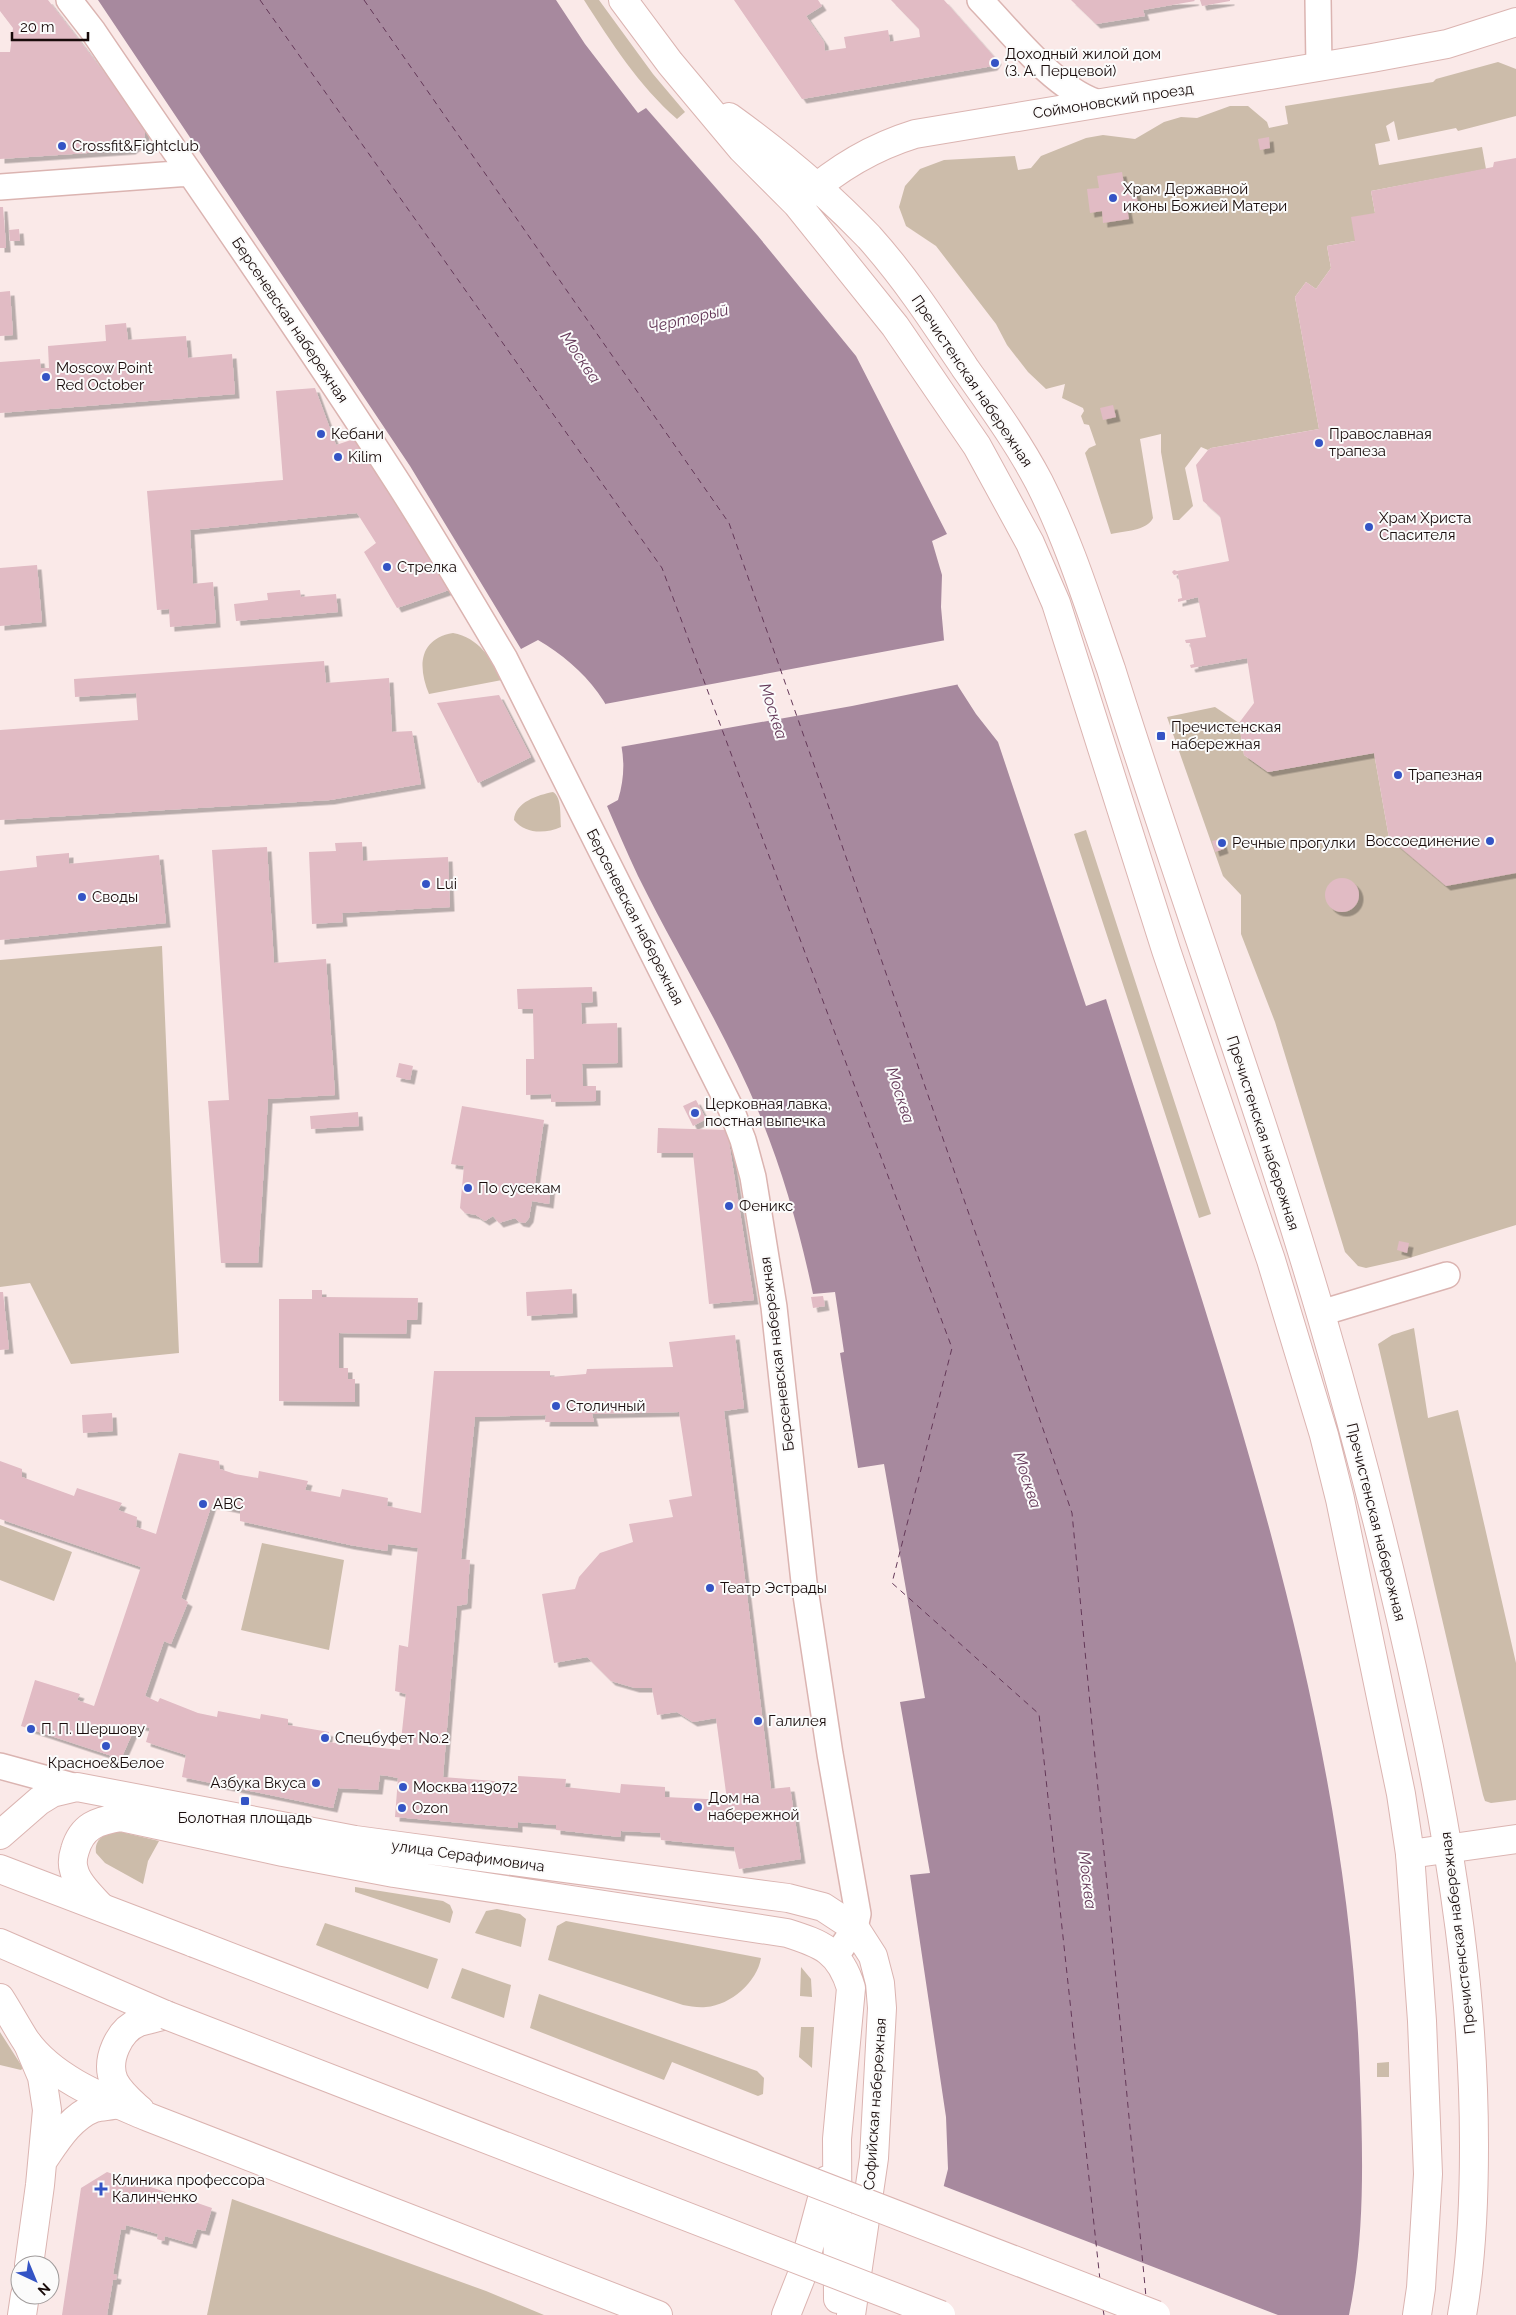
<svg xmlns="http://www.w3.org/2000/svg" width="1516" height="2315" font-family="Raleway,sans-serif">
<style>
.green{fill:#ccbcaa}
.water{fill:#a7899e}
.pier{fill:#fae9e8}
.lines{fill:none;stroke-linecap:round;stroke-linejoin:round}
.ferry{stroke:#643858;stroke-width:1;stroke-dasharray:6 5;stroke-linecap:butt}
.building{fill:#e1bbc4;fill-rule:evenodd;filter:url(#shadow)}
.minor-casing{stroke:#dbb4b1;stroke-width:28}
.tertiary-casing{stroke:#dbb4b1;stroke-width:30}
.secondary-casing{stroke:#dbb4b1;stroke-width:30}
.primary-casing{stroke:#dbb4b1;stroke-width:30}
.minor{stroke:#fff;stroke-width:25}
.tertiary{stroke:#fff;stroke-width:28}
.secondary{stroke:#fff;stroke-width:28}
.primary{stroke:#fff;stroke-width:28}
.primary-bridge-casing{stroke:#dbb4b1;stroke-width:30;stroke-linecap:butt}
.primary-bridge{stroke:#fff;stroke-width:28}
.poi-dot{fill:#3454c5;stroke:#fbfbfb;stroke-width:2}
.labels{text-anchor:middle;stroke-width:4;stroke-linejoin:round;paint-order:stroke}
.poi-label{font-size:15px;fill:#180b0a;stroke:#fbfbfb;text-anchor:start}
.street-label{font-size:15px;fill:#180b0a;stroke:#fbfbfb}
.water-label{font-size:16px;font-style:italic;fill:#643858;stroke:#fbfbfb}
</style>
<defs>
<filter id="shadow"><feDropShadow dx="4.5" dy="4.5" stdDeviation="0" flood-color="#0004"/></filter>
</defs>
<rect width="100%" height="100%" fill="#fae9e8"/>
<path class="green" d="M 584,0 L 599,0 L 653,74 L 685,112 L 677,119 C 639,86 611,42 584,0 Z
M 1498,62 L 1516,69 L 1516,116 L 1458,131 L 1456,128 L 1398,140 L 1394,121 L 1386,126 L 1390,141 L 1375,144 L 1379,165 L 1482,147 L 1486,169 L 1371,191 L 1375,213 L 1355,241 L 1327,246 L 1331,268 L 1316,289 L 1306,282 L 1295,297 L 1319,429 L 1211,448 L 1208,450 L 1201,447 L 1185,468 L 1193,506 L 1179,520 L 1173,520 L 1161,452 L 1161,434 L 1140,439 L 1153,518 C 1147,531 1124,531 1111,534 L 1085,453 L 1089,448 L 1096,445 L 1089,425 L 1084,424 L 1081,416 L 1084,411 L 1083,408 L 1062,398 L 1065,384 L 1046,389 L 1028,372 L 1007,345 L 996,324 L 936,246 L 906,226 L 899,207 L 905,186 L 920,169 L 944,160 L 1015,156 L 1018,170 L 1031,168 L 1041,156 L 1086,138 L 1103,135 L 1135,139 L 1164,122 L 1181,117 L 1197,118 L 1230,106 L 1248,106 L 1267,122 L 1269,128 L 1288,124 L 1285,106 L 1433,82 L 1436,79 Z
M 453,633 C 479,638 491,658 502,680 L 429,694 C 418,668 418,639 453,633 Z
M 1215,707 L 1239,723 L 1244,755 L 1268,772 L 1374,753 L 1389,838 L 1516,873 L 1516,1225 L 1406,1259 L 1366,1268 L 1358,1266 L 1345,1252 L 1275,1022 L 1241,934 L 1241,895 L 1223,876 L 1167,717 Z
M 553,792 C 562,797 560,816 561,827 C 545,834 525,834 514,820 C 515,802 538,795 553,792 Z
M 1086,830 L 1211,1214 L 1199,1218 L 1074,834 Z
M 162,946 L 179,1353 L 71,1364 L 30,1283 L 0,1287 L 0,960 Z
M 1414,1328 L 1428,1418 L 1458,1410 L 1516,1663 L 1516,1800 L 1491,1803 L 1485,1801 L 1483,1795 L 1378,1344 L 1392,1335 Z
M 0,1525 L 72,1552 L 54,1601 L 0,1580 Z
M 262,1543 L 344,1560 L 329,1650 L 241,1630 Z
M 117,1831 L 159,1841 L 148,1861 L 143,1884 L 105,1863 L 96,1853 C 94,1839 105,1833 117,1831 Z
M 355,1887 L 443,1901 L 450,1905 L 453,1912 L 450,1923 L 355,1892 Z
M 497,1909 L 520,1914 L 526,1919 L 521,1947 L 475,1933 L 486,1911 Z
M 566,1921 L 761,1958 C 757,1982 731,2005 706,2007 C 698,2008 690,2006 683,2005 L 548,1960 L 557,1926 Z
M 325,1923 L 438,1959 L 428,1989 L 316,1945 Z
M 801,1967 L 811,1979 L 812,1997 L 800,1996 Z
M 462,1968 L 511,1985 L 504,2018 L 451,1998 Z
M 539,1994 L 757,2071 L 764,2078 L 763,2094 L 758,2096 L 672,2062 L 664,2080 L 530,2028 Z
M 801,2027 L 814,2027 L 812,2068 L 799,2057 Z
M 0,2032 L 23,2068 L 21,2070 L 0,2065 Z
M 1389,2062 L 1389,2077 L 1377,2077 L 1377,2063 Z
M 232,2199 L 486,2291 L 544,2315 L 207,2315 Z"/>
<path class="water" d="M 98,0 L 556,0 L 585,44 L 638,113 L 646,108 L 758,236 L 856,356 L 947,534 L 932,541 L 942,575 L 941,607 L 944,640 L 958,686 L 976,714 L 998,742 L 1086,1006 L 1106,999 C 1216,1349 1349,1709 1360,2079 C 1363,2158 1365,2237 1349,2315 L 911,2315 L 948,2169 L 946,2117 L 910,1875 L 930,1873 L 900,1702 L 925,1698 L 884,1464 L 858,1468 L 840,1353 L 844,1352 L 835,1292 L 813,1294 C 800,1232 783,1172 759,1113 C 725,1031 677,955 638,876 C 627,853 617,829 607,806 L 618,800 C 639,732 595,673 538,640 L 521,649 L 410,466 Z"/>
<path class="pier" d="M 946,640 L 960,684 L 852,706 L 620,747 L 615,728 L 605,704 Z
M 941,2185 L 1278,2315 L 908,2315 Z"/>
<g class="lines">
<path class="ferry" d="M 260,0 L 662,568 L 952,1348 L 892,1583 L 1039,1714 L 1100,2280
M 364,0 L 729,523 L 827,802 L 1072,1513 L 1146,2297
M 1103,2309 L 1104,2315"/>
</g>
<path class="building" d="M 0,0 L 48,0 L 144,124 L 145,135 L 143,141 L 131,150 L 0,159 L 0,52 L 10,52 L 13,28 L 0,11 Z
M 734,0 L 818,0 L 822,6 L 806,16 L 824,42 L 825,51 L 846,48 L 844,37 L 888,30 L 890,42 L 920,37 L 919,29 L 891,0 L 944,0 L 997,60 L 993,66 L 802,99 Z
M 1071,0 L 1194,0 L 1195,1 L 1143,10 L 1145,16 L 1096,24 Z
M 1200,0 L 1230,0 L 1230,1 L 1202,6 Z
M 1269,137 L 1270,148 L 1260,150 L 1258,139 Z
M 1516,158 L 1516,873 L 1446,886 L 1389,838 L 1374,753 L 1268,772 L 1244,755 L 1239,723 L 1254,703 L 1247,658 L 1191,668 L 1190,665 L 1194,664 L 1190,643 L 1186,643 L 1185,640 L 1206,637 L 1198,597 L 1178,602 L 1178,599 L 1182,598 L 1178,574 L 1174,575 L 1172,572 L 1174,570 L 1177,571 L 1229,561 L 1220,516 L 1203,501 L 1196,465 L 1208,450 L 1211,448 L 1319,429 L 1295,297 L 1306,282 L 1316,289 L 1331,268 L 1327,246 L 1355,241 L 1351,217 L 1375,213 L 1371,191 L 1493,167 L 1494,162 Z
M 1122,172 L 1124,184 L 1135,183 L 1138,206 L 1127,208 L 1129,219 L 1103,223 L 1102,211 L 1090,213 L 1087,189 L 1099,188 L 1097,176 Z
M 0,207 L 3,207 L 6,245 L 6,248 L 0,248 Z
M 19,229 L 20,241 L 10,241 L 9,230 Z
M 10,291 L 13,335 L 0,336 L 0,292 Z
M 126,323 L 128,340 L 186,336 L 188,358 L 232,354 L 235,394 L 0,413 L 0,362 L 40,359 L 41,368 L 49,368 L 48,346 L 106,341 L 105,325 Z
M 315,388 L 336,445 L 354,439 L 449,590 L 397,608 L 364,552 L 376,543 L 357,513 L 190,530 L 193,584 L 213,582 L 216,623 L 170,627 L 169,609 L 157,610 L 147,491 L 283,480 L 276,391 Z
M 1113,405 L 1116,417 L 1103,420 L 1100,408 Z
M 37,565 L 42,622 L 0,626 L 0,568 Z
M 300,590 L 301,597 L 336,594 L 338,612 L 236,621 L 234,604 L 268,600 L 267,593 Z
M 324,661 L 326,683 L 389,678 L 392,732 L 412,731 L 421,784 L 330,800 L 0,820 L 0,730 L 138,720 L 136,693 L 75,697 L 74,679 Z
M 499,695 L 531,757 L 478,783 L 437,703 Z
M 1221,839 L 1224,849 L 1215,852 L 1212,841 Z
M 362,842 L 363,861 L 448,857 L 450,907 L 342,913 L 343,922 L 312,924 L 309,852 L 336,851 L 335,843 Z
M 267,847 L 274,963 L 326,959 L 335,1095 L 268,1099 L 258,1263 L 221,1263 L 208,1101 L 229,1100 L 212,850 Z
M 69,853 L 69,864 L 159,855 L 166,923 L 0,940 L 0,871 L 37,867 L 36,856 Z
M1325 895a17 17 0 1 1 34 0a17 17 0 1 1-34 0Z
M 592,987 L 593,1002 L 581,1003 L 582,1024 L 617,1023 L 618,1063 L 582,1064 L 583,1086 L 596,1086 L 596,1101 L 551,1102 L 551,1094 L 526,1095 L 526,1059 L 534,1059 L 533,1009 L 518,1009 L 517,989 Z
M 399,1063 L 413,1066 L 410,1080 L 396,1077 Z
M 696,1100 L 706,1119 L 693,1126 L 683,1106 Z
M 462,1106 L 544,1120 L 535,1183 L 551,1185 L 549,1204 L 532,1201 L 529,1218 L 525,1223 L 519,1222 L 515,1218 L 499,1223 L 493,1216 L 485,1221 L 476,1215 L 465,1213 L 460,1208 L 464,1166 L 451,1164 Z
M 358,1112 L 359,1126 L 311,1129 L 310,1116 Z
M 658,1128 L 727,1130 L 754,1300 L 709,1304 L 693,1153 L 657,1153 Z
M 1399,1241 L 1409,1243 L 1407,1253 L 1397,1250 Z
M 572,1289 L 573,1313 L 527,1316 L 526,1292 Z
M 312,1290 L 322,1290 L 322,1297 L 418,1298 L 417,1320 L 407,1320 L 406,1334 L 339,1333 L 339,1368 L 348,1368 L 348,1379 L 355,1379 L 355,1402 L 279,1401 L 279,1299 L 312,1299 Z
M 0,1292 L 3,1292 L 9,1349 L 0,1350 Z
M 823,1296 L 825,1306 L 813,1308 L 811,1297 Z
M 735,1335 L 744,1408 L 724,1411 L 768,1763 L 771,1789 L 790,1787 L 801,1859 L 739,1869 L 734,1847 L 661,1840 L 660,1833 L 621,1831 L 620,1837 L 556,1830 L 556,1825 L 518,1822 L 518,1828 L 395,1817 L 398,1778 L 388,1776 L 380,1775 L 378,1790 L 338,1788 L 333,1808 L 182,1777 L 186,1755 L 146,1742 L 150,1728 L 136,1725 L 121,1759 L 21,1726 L 35,1680 L 80,1694 L 77,1700 L 94,1706 L 141,1567 L 0,1519 L 0,1461 L 22,1469 L 22,1477 L 74,1496 L 77,1488 L 122,1503 L 118,1510 L 137,1517 L 136,1527 L 156,1534 L 179,1453 L 219,1461 L 220,1469 L 235,1474 L 258,1478 L 259,1471 L 308,1481 L 305,1490 L 340,1497 L 342,1489 L 388,1498 L 387,1506 L 421,1513 L 434,1371 L 550,1371 L 550,1377 L 586,1374 L 587,1369 L 673,1367 L 669,1342 ZM 679,1412 L 692,1496 L 669,1500 L 673,1517 L 629,1524 L 633,1542 L 600,1553 L 579,1577 L 575,1589 L 542,1594 L 554,1663 L 587,1657 L 611,1681 L 635,1688 L 652,1688 L 657,1715 L 677,1712 L 693,1722 L 716,1718 L 727,1800 L 665,1797 L 665,1787 L 621,1784 L 620,1793 L 565,1787 L 566,1779 L 518,1776 L 518,1783 L 443,1777 L 457,1606 L 467,1604 L 470,1560 L 461,1559 L 475,1417 L 546,1415 L 545,1422 L 594,1422 L 592,1414 ZM 212,1504 L 240,1510 L 240,1521 L 350,1545 L 387,1551 L 388,1544 L 418,1548 L 408,1647 L 399,1645 L 395,1691 L 406,1694 L 400,1750 L 327,1742 L 329,1732 L 288,1725 L 288,1719 L 261,1714 L 260,1719 L 218,1711 L 217,1717 L 198,1713 L 160,1698 L 158,1702 L 145,1696 L 164,1641 L 171,1644 L 188,1602 L 181,1598 Z
M 112,1413 L 113,1431 L 83,1433 L 82,1415 Z
M 107,2172 L 212,2208 L 205,2231 L 197,2229 L 192,2244 L 165,2236 L 164,2241 L 160,2240 L 157,2239 L 158,2234 L 126,2225 L 125,2230 L 121,2229 L 113,2274 L 117,2275 L 116,2280 L 113,2280 L 107,2315 L 62,2315 L 81,2188 Z"/>
<g class="lines">
<g class="minor-casing">
<path id="minor" d="M 69,0 L 93,31 C 193,179 296,324 393,475 C 432,535 468,597 505,659 L 731,1109 L 743,1140 L 753,1177 L 774,1307 L 804,1582 L 830,1754 L 858,1914 L 855,1928 L 836,1956
M 980,0 C 1013,34 1052,86 1096,102
M 1318,0 L 1319,67
M 0,187 L 190,173
M 1321,1313 L 1447,1275
M 0,1766 L 77,1787"/>
</g>
<g class="tertiary-casing">
<path id="tertiary" d="M 1410,1854 L 1516,1839
M 28,2044 L 42,2077 L 47,2110 L 40,2185 L 29,2265
M 44,2159 C 57,2140 71,2117 94,2108 C 101,2106 111,2106 118,2104
M 22,2315 L 25,2295"/>
</g>
<g class="secondary-casing">
<path id="secondary" d="M 623,0 L 670,63 L 742,149 L 797,204 L 895,326 L 977,446 L 1030,543 L 1056,603 L 1166,950 L 1271,1260 L 1324,1435 L 1340,1499 L 1401,1794 L 1410,1854 L 1422,2021 L 1428,2174 L 1421,2288 L 1417,2315
M 729,117 C 779,153 826,192 869,237 C 905,277 935,323 965,368 C 991,405 1018,442 1039,482 C 1069,541 1089,606 1111,669 C 1179,886 1258,1099 1322,1318 C 1360,1448 1394,1581 1422,1714 C 1453,1859 1474,1997 1474,2145 C 1474,2202 1472,2259 1462,2315
M 804,198 C 837,168 873,147 915,134 L 1372,58 L 1447,44 L 1516,22
M 0,1835 L 39,1801 L 52,1793 L 77,1787 L 355,1840 L 788,1898 L 823,1907 L 855,1928 L 873,1956 L 880,1983 L 882,2008 L 874,2158 L 851,2315
M 101,1907 C 91,1896 77,1884 74,1870 C 72,1864 73,1856 75,1850 C 82,1826 97,1821 121,1817 L 283,1852 L 394,1873 L 787,1933 C 822,1944 840,1951 851,1988 L 837,2139 L 838,2299
M 0,1998 C 9,2012 17,2027 26,2041 C 54,2080 106,2099 148,2117 L 658,2315
M 140,2110 C 130,2101 120,2093 114,2081 C 105,2060 119,2030 139,2022 C 148,2019 157,2018 166,2015
M 786,2315 L 801,2277 L 827,2180"/>
</g>
<g class="primary-casing">
<path id="primary" d="M 0,1869 L 194,1943
M 0,1943 L 166,2015"/>
</g>
<use href="#minor" class="minor"/>
<use href="#tertiary" class="tertiary"/>
<use href="#secondary" class="secondary"/>
<use href="#primary" class="primary"/>
<g class="primary-bridge-casing">
<path id="primary-bridge" d="M 194,1943 L 1156,2315
M 166,2015 L 941,2315"/>
</g>
<use href="#primary-bridge" class="primary-bridge"/>
</g>
<g class="poi-dot">
<circle cx="995" cy="63" r="5"/>
<circle cx="62" cy="146" r="5"/>
<circle cx="1113" cy="198" r="5"/>
<circle cx="46" cy="377" r="5"/>
<circle cx="321" cy="434" r="5"/>
<circle cx="1319" cy="443" r="5"/>
<circle cx="338" cy="457" r="5"/>
<circle cx="1369" cy="527" r="5"/>
<circle cx="387" cy="567" r="5"/>
<rect x="1156" y="731" width="10" height="10" rx="2.5"/>
<circle cx="1398" cy="775" r="5"/>
<circle cx="1490" cy="841" r="5"/>
<circle cx="1222" cy="843" r="5"/>
<circle cx="426" cy="884" r="5"/>
<circle cx="82" cy="897" r="5"/>
<circle cx="695" cy="1113" r="5"/>
<circle cx="468" cy="1188" r="5"/>
<circle cx="729" cy="1206" r="5"/>
<circle cx="556" cy="1406" r="5"/>
<circle cx="203" cy="1504" r="5"/>
<circle cx="710" cy="1588" r="5"/>
<circle cx="758" cy="1721" r="5"/>
<circle cx="31" cy="1729" r="5"/>
<circle cx="325" cy="1738" r="5"/>
<circle cx="106" cy="1746" r="5"/>
<circle cx="316" cy="1783" r="5"/>
<circle cx="403" cy="1787" r="5"/>
<rect x="240" y="1796" width="10" height="10" rx="2.5"/>
<circle cx="698" cy="1807" r="5"/>
<circle cx="402" cy="1808" r="5"/>
<path d="M98.5 2181.5h5v5h5v5h-5v5h-5v-5h-5v-5h5z"/>
</g>
<g class="labels">
<g class="poi-label">
<text x="1005" y="59">Доходный жилой дом<tspan x="1005" dy="17">(З. А. Перцевой)</tspan></text>
<text x="72" y="151">Crossfit&amp;Fightclub</text>
<text x="1123" y="194">Храм Державной<tspan x="1123" dy="17">иконы Божией Матери</tspan></text>
<text x="56" y="373">Moscow Point<tspan x="56" dy="17">Red October</tspan></text>
<text x="331" y="439">Кебани</text>
<text x="1329" y="439">Православная<tspan x="1329" dy="17">трапеза</tspan></text>
<text x="348" y="462">Kilim</text>
<text x="1379" y="523">Храм Христа<tspan x="1379" dy="17">Спасителя</tspan></text>
<text x="397" y="572">Стрелка</text>
<text x="1171" y="732">Пречистенская<tspan x="1171" dy="17">набережная</tspan></text>
<text x="1408" y="780">Трапезная</text>
<text x="1480" y="846" text-anchor="end">Воссоединение</text>
<text x="1232" y="848">Речные прогулки</text>
<text x="436" y="889">Lui</text>
<text x="92" y="902">Своды</text>
<text x="705" y="1109">Церковная лавка,<tspan x="705" dy="17">постная выпечка</tspan></text>
<text x="478" y="1193">По сусекам</text>
<text x="739" y="1211">Феникс</text>
<text x="566" y="1411">Столичный</text>
<text x="213" y="1509">ABC</text>
<text x="720" y="1593">Театр Эстрады</text>
<text x="768" y="1726">Галилея</text>
<text x="41" y="1734">П. П. Шершову</text>
<text x="335" y="1743">Спецбуфет No.2</text>
<text x="106" y="1768" text-anchor="middle">Красное&amp;Белое</text>
<text x="306" y="1788" text-anchor="end">Азбука Вкуса</text>
<text x="413" y="1792">Москва 119072</text>
<text x="708" y="1803">Дом на<tspan x="708" dy="17">набережной</tspan></text>
<text x="412" y="1813">Ozon</text>
<text x="245" y="1823" text-anchor="middle">Болотная площадь</text>
<text x="112" y="2185">Клиника профессора<tspan x="112" dy="17">Калинченко</tspan></text>
</g>
<g class="street-label">
<text transform="translate(1113 101) rotate(-9)" y="5">Соймоновский проезд</text>
<text transform="translate(290 320) rotate(56)" y="5">Берсеневская набережная</text>
<text transform="translate(972 381) rotate(56)" y="5">Пречистенская набережная</text>
<text transform="translate(635 917) rotate(63)" y="5">Берсеневская набережная</text>
<text transform="translate(1263 1133) rotate(72)" y="5">Пречистенская набережная</text>
<text transform="translate(777 1354) rotate(-97)" y="5">Берсеневская набережная</text>
<text transform="translate(1376 1522) rotate(76)" y="5">Пречистенская набережная</text>
<text transform="translate(468 1856) rotate(8)" y="5">улица Серафимовича</text>
<text transform="translate(1458 1933) rotate(-97)" y="5">Пречистенская набережная</text>
<text transform="translate(875 2104) rotate(-86)" y="5">Софийская набережная</text>
</g>
<g class="water-label">
<text transform="translate(688 318) rotate(-13)" y="6">Черторый</text>
<text transform="translate(581 357) rotate(56)" y="6">Москва</text>
<text transform="translate(774 711) rotate(72)" y="6">Москва</text>
<text transform="translate(901 1095) rotate(72)" y="6">Москва</text>
<text transform="translate(1028 1480) rotate(72)" y="6">Москва</text>
<text transform="translate(1088 1880) rotate(83)" y="6">Москва</text>
</g>
</g>
<g transform="translate(35 2280) rotate(136)"><circle r="24" fill="#fbfbfb" stroke="#a09b9b"/>
<path d="M0-4L9 19L0 12L-9 19Z" fill="#3454c5"/>
<text y="-8" font-size="14" font-weight="bold" text-anchor="middle" fill="#180b0a">N</text>
</g>
<path d="M12 32v8h76v-8" fill="none" stroke="#180b0a" stroke-width="2.5"/>
<text x="20" y="32" font-size="15" fill="#180b0a" stroke="#fbfbfb" stroke-width="4" paint-order="stroke">20 m</text>
</svg>
